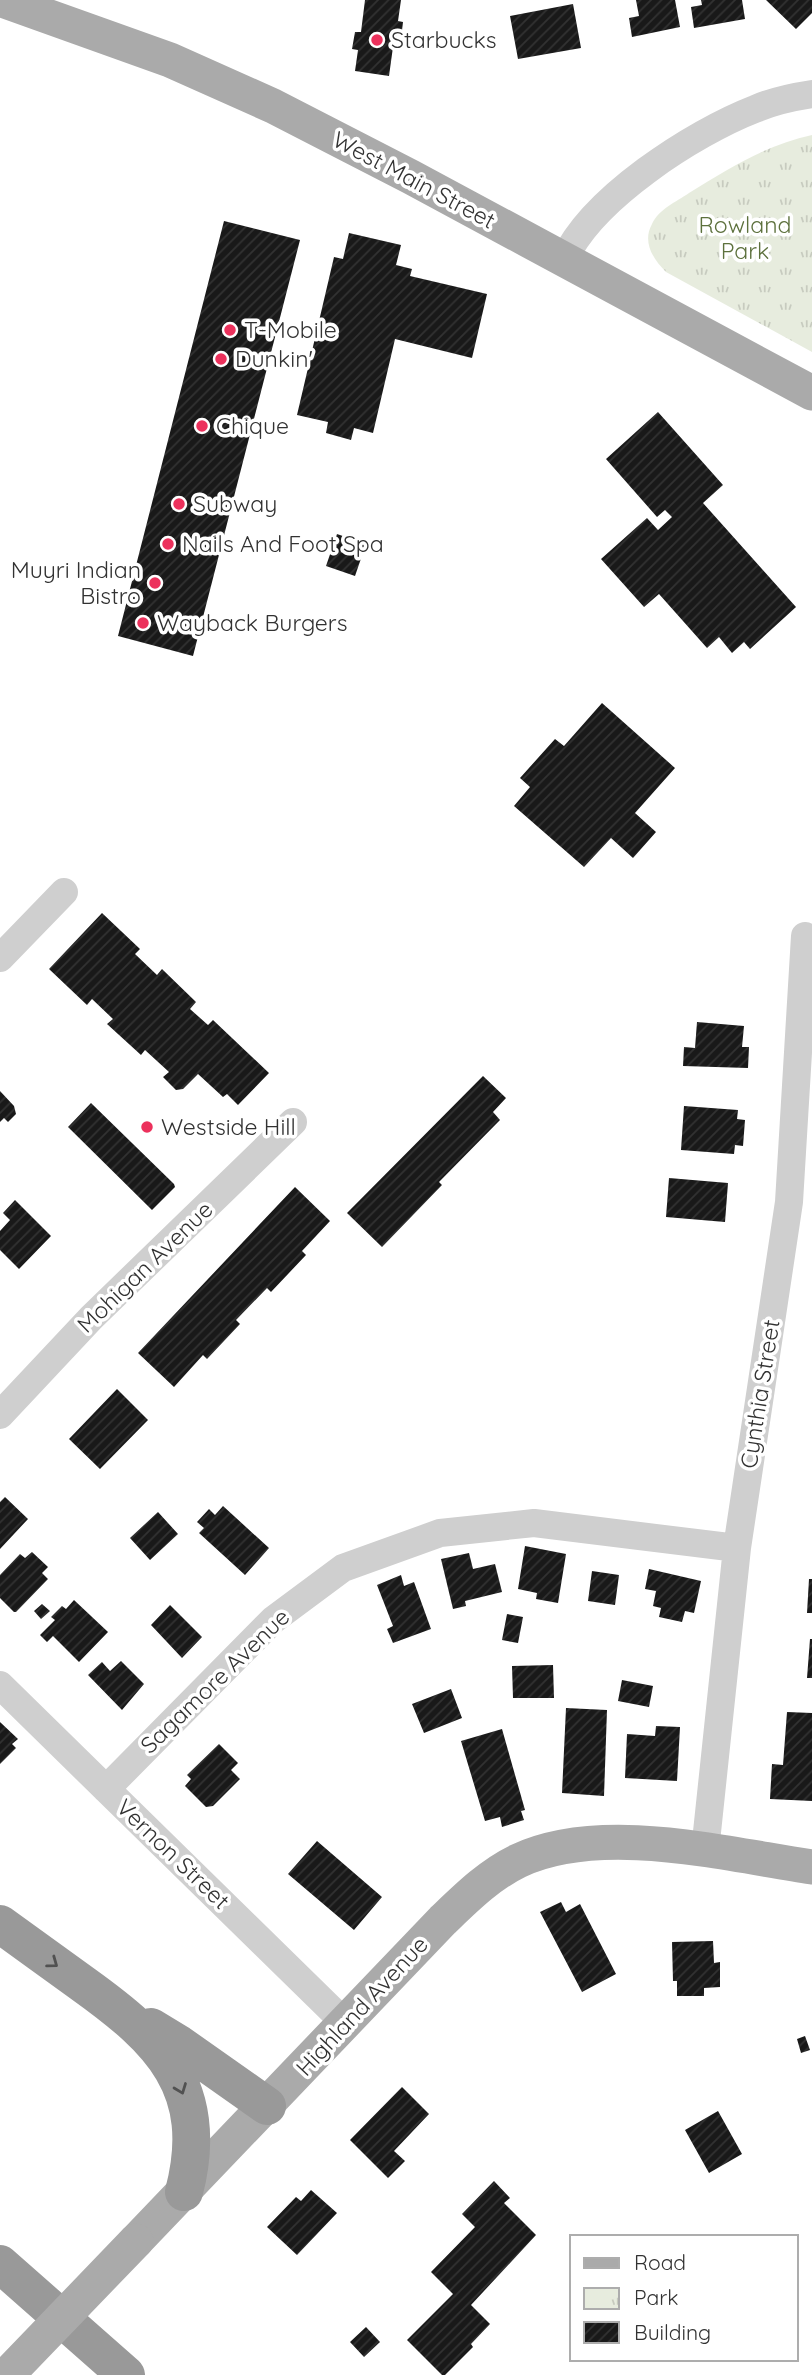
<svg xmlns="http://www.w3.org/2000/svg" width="812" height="2375" font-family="Quicksand,sans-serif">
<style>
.park{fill:url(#park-tufts)}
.building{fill:url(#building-hatch)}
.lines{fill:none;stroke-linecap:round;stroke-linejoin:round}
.minor{stroke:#cfcfcf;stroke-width:28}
.major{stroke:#aaa;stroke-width:35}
.highway{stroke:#999;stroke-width:38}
.major-bridge{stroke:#aaa;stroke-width:35}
.oneway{stroke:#515151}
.poi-dot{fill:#ec315c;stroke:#fff;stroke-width:2.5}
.labels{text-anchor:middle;stroke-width:7;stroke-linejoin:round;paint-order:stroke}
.poi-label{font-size:23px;fill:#323232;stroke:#fff;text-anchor:start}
.street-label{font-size:23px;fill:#323232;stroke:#fff}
.park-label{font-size:23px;fill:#5d713d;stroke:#fff}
</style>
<defs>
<pattern id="park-tufts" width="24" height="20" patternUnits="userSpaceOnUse" patternTransform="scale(1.75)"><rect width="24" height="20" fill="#e7ecde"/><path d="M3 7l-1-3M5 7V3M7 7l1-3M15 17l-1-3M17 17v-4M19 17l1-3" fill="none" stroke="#c7cbbf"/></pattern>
<pattern id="building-hatch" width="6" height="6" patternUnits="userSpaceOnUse" patternTransform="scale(1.75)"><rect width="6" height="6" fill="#191919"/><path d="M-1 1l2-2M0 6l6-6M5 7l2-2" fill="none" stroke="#323232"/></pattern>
</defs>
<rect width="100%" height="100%" fill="#fff"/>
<path class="park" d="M 812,135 L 812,352 L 666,272 C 653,259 642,242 652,224 C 659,209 676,202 689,193 C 729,168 766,145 812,135 Z"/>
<path class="building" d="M 365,0 L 401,0 L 398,21 L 403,22 L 400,48 L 393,47 L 389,76 L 355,71 L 358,50 L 352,49 L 355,32 L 361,32 Z
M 636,0 L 675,0 L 680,27 L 632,37 L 629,18 L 639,16 Z
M 701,0 L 742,0 L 745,19 L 694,28 L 691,7 L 702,5 Z
M 766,0 L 812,0 L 812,13 L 796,29 Z
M 573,4 L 581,48 L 518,59 L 510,16 Z
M 224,221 L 300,240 L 193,656 L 118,636 Z
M 349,233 L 401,245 L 396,265 L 412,269 L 410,276 L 487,294 L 472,358 L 395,339 L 373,433 L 354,428 L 351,440 L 326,433 L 328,422 L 297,415 L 334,257 L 343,259 Z
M 658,412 L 723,485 L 703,503 L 796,607 L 750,649 L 744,642 L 732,653 L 719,637 L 707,648 L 659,594 L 644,607 L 601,559 L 647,518 L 658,530 L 672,517 L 665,510 L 657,517 L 606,459 Z
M 337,534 L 366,544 L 355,576 L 326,566 Z
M 602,703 L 675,768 L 635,813 L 656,832 L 633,858 L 611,838 L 584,867 L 514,806 L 530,787 L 520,778 L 555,739 L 564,746 Z
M 102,913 L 140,949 L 135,954 L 157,975 L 162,969 L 196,1002 L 190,1009 L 208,1025 L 213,1020 L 269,1073 L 238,1105 L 227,1094 L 223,1097 L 198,1074 L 183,1089 L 176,1090 L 163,1077 L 169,1072 L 145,1050 L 141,1055 L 107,1024 L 113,1019 L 92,999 L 87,1005 L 49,969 Z
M 697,1022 L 744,1026 L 742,1047 L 749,1047 L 748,1068 L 683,1066 L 684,1047 L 695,1048 Z
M 483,1076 L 506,1098 L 493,1112 L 500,1120 L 439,1182 L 442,1185 L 382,1247 L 347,1213 Z
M 0,1091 L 14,1106 L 16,1114 L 8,1122 L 4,1118 L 0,1122 Z
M 91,1103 L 174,1184 L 175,1187 L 152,1210 L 68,1127 Z
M 684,1106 L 738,1110 L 737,1119 L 745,1120 L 743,1146 L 735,1145 L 734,1154 L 681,1150 Z
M 669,1178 L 728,1183 L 725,1222 L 666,1217 Z
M 295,1187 L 330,1221 L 302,1251 L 306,1255 L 271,1292 L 267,1288 L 236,1320 L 240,1324 L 207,1359 L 203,1355 L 174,1387 L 138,1353 Z
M 15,1200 L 51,1236 L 19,1269 L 0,1250 L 0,1231 L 10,1220 L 3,1213 Z
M 117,1389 L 148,1420 L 100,1469 L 69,1439 Z
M 5,1497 L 28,1519 L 0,1549 L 0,1502 Z
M 223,1506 L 269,1548 L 245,1575 L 199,1533 L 204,1528 L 197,1522 L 209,1509 L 215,1515 Z
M 158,1512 L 178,1534 L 150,1560 L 130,1538 Z
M 525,1546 L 566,1554 L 558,1603 L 536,1599 L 537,1593 L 518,1589 Z
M 32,1552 L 48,1567 L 42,1573 L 48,1579 L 16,1612 L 14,1612 L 0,1598 L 0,1575 L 20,1554 L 25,1558 Z
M 469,1553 L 473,1569 L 495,1564 L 502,1592 L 465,1601 L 466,1606 L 453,1609 L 441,1559 Z
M 649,1569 L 701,1581 L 694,1613 L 685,1611 L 682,1622 L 659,1617 L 661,1608 L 653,1606 L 656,1591 L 645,1589 Z
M 592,1571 L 619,1575 L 615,1605 L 588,1601 Z
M 401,1575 L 404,1586 L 414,1582 L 431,1629 L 393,1643 L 387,1629 L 393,1626 L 377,1585 Z
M 809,1579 L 812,1579 L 812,1613 L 807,1613 Z
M 74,1600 L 108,1632 L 79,1662 L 53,1636 L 47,1642 L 40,1635 L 55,1620 L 51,1617 L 62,1606 L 66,1609 Z
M 42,1604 L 50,1611 L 41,1619 L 34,1611 Z
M 170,1605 L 202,1637 L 182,1658 L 151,1625 Z
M 507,1614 L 523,1617 L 518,1643 L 502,1640 Z
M 810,1639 L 812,1639 L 812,1678 L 807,1678 Z
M 121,1661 L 144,1684 L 122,1710 L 88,1675 L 102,1662 L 110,1671 Z
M 553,1665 L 554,1698 L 513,1698 L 512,1666 Z
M 622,1680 L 653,1686 L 649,1707 L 618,1701 Z
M 451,1689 L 462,1718 L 424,1733 L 412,1704 Z
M 566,1708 L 607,1710 L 604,1796 L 562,1793 Z
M 787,1712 L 812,1713 L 812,1801 L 770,1799 L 772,1764 L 783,1765 Z
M 0,1722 L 18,1739 L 12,1744 L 16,1748 L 0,1764 Z
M 656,1726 L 680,1727 L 677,1781 L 625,1778 L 627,1734 L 655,1736 Z
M 502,1729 L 525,1810 L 521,1811 L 524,1820 L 502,1827 L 500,1817 L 485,1821 L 461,1741 Z
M 219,1744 L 238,1763 L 231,1770 L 240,1779 L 213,1806 L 206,1807 L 185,1786 L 191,1779 L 187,1775 Z
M 317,1841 L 382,1897 L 354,1930 L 288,1874 Z
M 561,1902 L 566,1912 L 580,1904 L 616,1974 L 582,1992 L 540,1912 Z
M 713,1941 L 714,1963 L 720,1962 L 720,1987 L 704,1988 L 704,1996 L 677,1996 L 677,1981 L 673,1981 L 672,1942 Z
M 805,2036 L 810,2050 L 801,2053 L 797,2039 Z
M 402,2087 L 429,2114 L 394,2151 L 405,2161 L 388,2178 L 350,2140 Z
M 718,2111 L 742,2154 L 709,2173 L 685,2130 Z
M 494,2181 L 510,2198 L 504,2203 L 536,2235 L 471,2305 L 490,2324 L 471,2344 L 473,2347 L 445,2375 L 442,2375 L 407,2340 L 453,2294 L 431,2272 L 475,2227 L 462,2214 Z
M 311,2190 L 337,2213 L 297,2255 L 267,2227 L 296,2197 L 301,2201 Z
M 366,2327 L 380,2342 L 364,2357 L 350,2342 Z"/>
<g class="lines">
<path class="minor" d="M 564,260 C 591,199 693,133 755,109 C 773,101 792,97 812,94
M 0,958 L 64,892
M 0,1415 L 91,1318 L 293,1122
M 0,1685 L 345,2023
M 106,1789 L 273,1620 L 343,1568 L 440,1533 L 534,1523 L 737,1548
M 705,1851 L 737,1548 L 789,1202 L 805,936"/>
<path class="major" d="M 2,0 L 170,60 L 273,106 L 411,177 L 812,393
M 136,2241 L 443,1920 C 466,1898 489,1875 518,1861 C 600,1822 725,1854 812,1867"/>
<path class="highway" d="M 0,1924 C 28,1944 55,1964 83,1984 C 161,2040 211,2088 184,2192
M 151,2027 L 179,2044 L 267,2106
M 0,2264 L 126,2375"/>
<path class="major-bridge" d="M 7,2375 L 136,2241"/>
</g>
<defs><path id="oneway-chevron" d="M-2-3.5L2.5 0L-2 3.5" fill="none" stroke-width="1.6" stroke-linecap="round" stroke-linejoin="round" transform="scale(1.75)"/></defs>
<g class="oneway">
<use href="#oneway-chevron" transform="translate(53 1963) rotate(36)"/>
<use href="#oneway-chevron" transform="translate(181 2089) rotate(69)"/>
</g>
<g class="poi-dot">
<circle cx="377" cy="40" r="7"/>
<circle cx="230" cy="330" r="7"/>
<circle cx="221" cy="359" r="7"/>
<circle cx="202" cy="426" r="7"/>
<circle cx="179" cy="504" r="7"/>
<circle cx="168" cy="544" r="7"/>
<circle cx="155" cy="583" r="7"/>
<circle cx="143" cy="623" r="7"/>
<circle cx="147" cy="1127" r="7"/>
</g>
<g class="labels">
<g class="poi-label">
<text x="391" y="48">Starbucks</text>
<text x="244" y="338">T-Mobile</text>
<text x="235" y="367">Dunkin'</text>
<text x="216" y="434">Chique</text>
<text x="193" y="512">Subway</text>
<text x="182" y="552">Nails And Foot Spa</text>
<text x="141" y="578" text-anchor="end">Muyri Indian<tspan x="141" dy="26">Bistro</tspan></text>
<text x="157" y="631">Wayback Burgers</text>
<text x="161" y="1135">Westside Hill</text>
</g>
<g class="street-label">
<text transform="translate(414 180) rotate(28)" y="8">West Main Street</text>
<text transform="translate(145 1267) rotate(-44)" y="8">Mohigan Avenue</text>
<text transform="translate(760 1394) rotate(-81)" y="8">Cynthia Street</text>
<text transform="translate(215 1681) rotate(-44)" y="8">Sagamore Avenue</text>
<text transform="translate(173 1854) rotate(44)" y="8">Vernon Street</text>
<text transform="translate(362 2006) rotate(-47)" y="8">Highland Avenue</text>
</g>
<g class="park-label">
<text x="745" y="233">Rowland<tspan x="745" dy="26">Park</tspan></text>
</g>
</g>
<rect x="570" y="2235" width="228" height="126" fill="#ffffff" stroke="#adadad" stroke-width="2"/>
<rect x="584" y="2258" width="35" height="10" fill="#aaaaaa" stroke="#adadad" stroke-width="2"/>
<text x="634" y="2270" font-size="21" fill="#323232">Road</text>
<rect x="584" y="2288" width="35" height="21" fill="url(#park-tufts)" stroke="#adadad" stroke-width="2"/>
<text x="634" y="2305" font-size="21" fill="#323232">Park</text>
<rect x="584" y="2322" width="35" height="21" fill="url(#building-hatch)" stroke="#adadad" stroke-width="2"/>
<text x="634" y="2340" font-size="21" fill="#323232">Building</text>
</svg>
